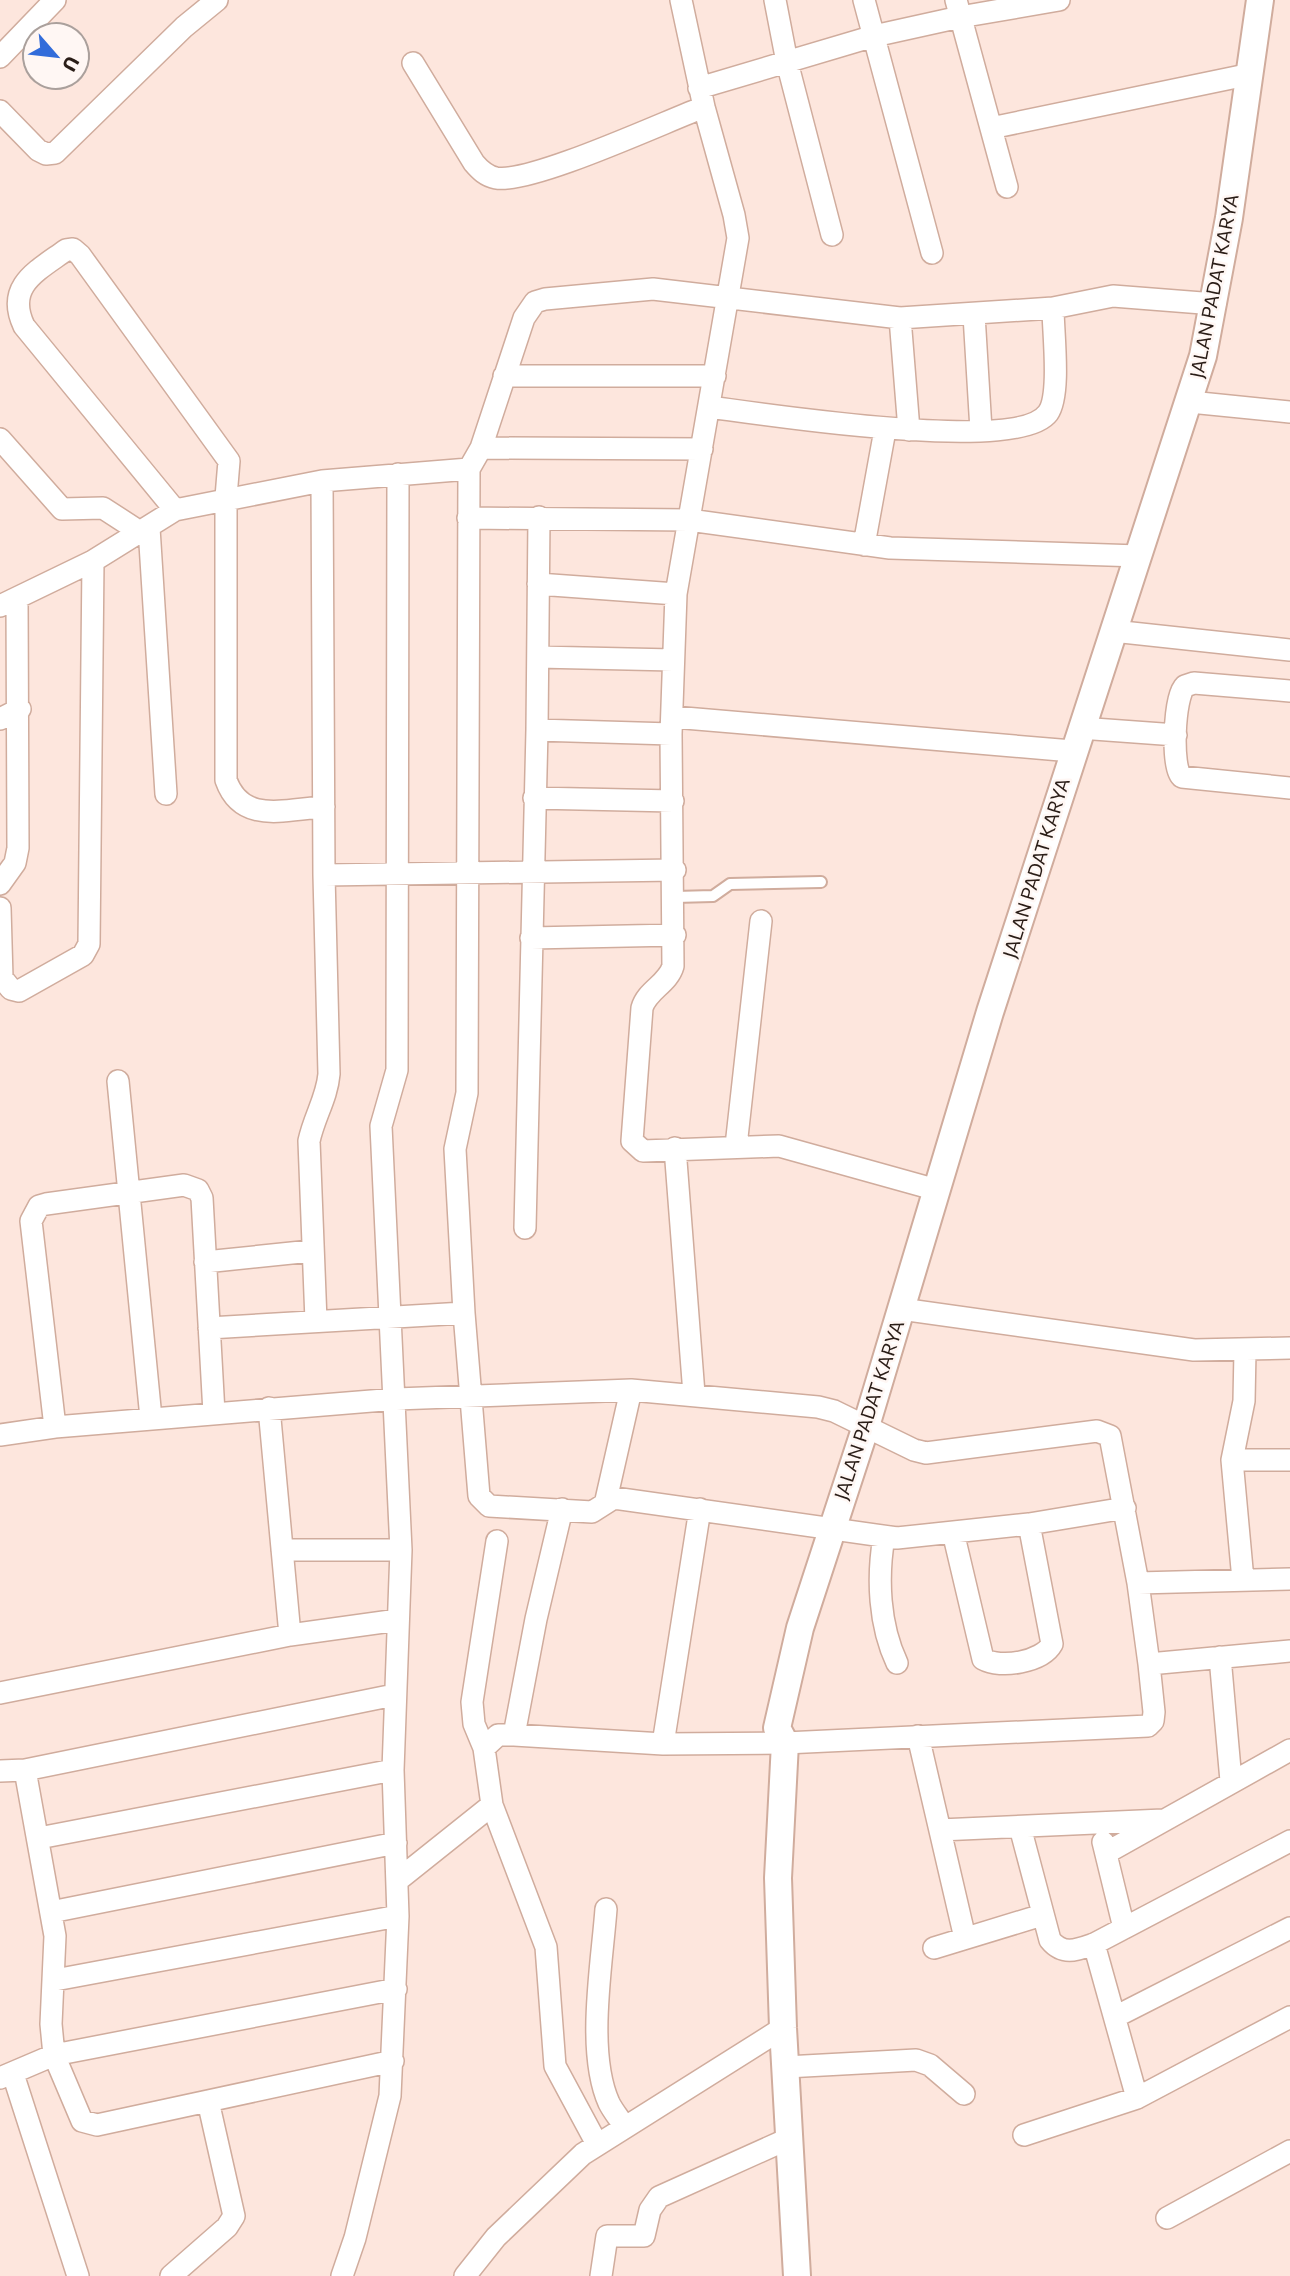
<svg xmlns="http://www.w3.org/2000/svg" width="1290" height="2276" font-family="Commissioner,sans-serif">
<style>
.lines{fill:none;stroke-linecap:round;stroke-linejoin:round}
.service-casing{stroke:#d0ac9d;stroke-width:14}
.minor-casing{stroke:#d0ac9d;stroke-width:24}
.tertiary-casing{stroke:#d0ac9d;stroke-width:30}
.service{stroke:#fff;stroke-width:10}
.minor{stroke:#fff;stroke-width:21}
.tertiary{stroke:#fff;stroke-width:26}
.labels{text-anchor:middle;stroke-width:5;stroke-linejoin:round;paint-order:stroke}
.street-label{font-size:19px;fill:#2a1d17;stroke:#fff7f4}
</style>
<rect width="100%" height="100%" fill="#fde6dd"/>
<g class="lines">
<g class="service-casing">
<path id="service" d="M 675,897 L 713,896 L 730,884 L 821,882"/>
</g>
<g class="minor-casing">
<path id="minor" d="M 681,0 L 704,107 L 734,215 L 738,238 L 676,594 L 671,734 L 673,966 C 668,984 647,990 642,1008 L 632,1141 L 643,1151 L 779,1146 L 937,1190
M 775,0 L 787,62 L 832,235
M 864,0 L 932,253
M 956,0 L 1007,187
M 0,57 L 55,0
M 413,63 L 474,163 C 480,170 486,176 496,178 C 531,184 664,122 704,107
M 699,88 L 874,36 L 960,17 L 1059,0
M 0,111 L 38,150 L 46,154 L 55,153 L 184,27 L 217,0
M 991,128 L 1251,74
M 974,315 L 981,430
M 900,318 L 909,430
M 504,376 L 715,376
M 1190,402 L 1290,412
M 710,407 C 763,414 1018,454 1048,413 C 1061,395 1053,332 1053,308
M 0,439 L 62,509 L 103,508 L 140,532
M 481,448 L 702,449
M 175,510 L 24,326 C 5,286 37,271 66,250 L 73,249 L 80,255 L 229,461 L 226,497 L 226,780 C 242,825 285,809 324,807
M 468,518 L 689,520 L 890,548 L 1139,556
M 149,528 L 166,794
M 864,545 L 885,430
M 538,584 L 676,594
M 0,606 L 93,561 L 175,510 L 322,481 L 469,469
M 1113,631 L 1290,650
M 538,657 L 673,660
M 1290,691 L 1194,683 L 1185,686 C 1174,696 1171,770 1182,777 L 1290,788
M 673,717 L 1072,751
M 0,719 L 20,709
M 1080,728 L 1176,735
M 537,730 L 671,734
M 534,798 L 673,801
M 324,875 L 675,870
M 0,884 L 15,863 L 18,848 L 17,598
M 0,908 L 2,978 L 11,989 L 19,991 L 83,955 L 89,944 L 93,561
M 531,938 L 675,935
M 118,1081 L 151,1418
M 736,1146 L 761,921
M 675,1148 L 694,1394
M 525,1228 L 537,730 L 539,517
M 205,1262 L 311,1251
M 901,1309 L 1194,1350 L 1290,1348
M 316,1321 L 309,1141 C 314,1117 327,1098 329,1074 L 324,875 L 322,481
M 209,1328 L 464,1313
M 269,1408 L 290,1635
M 55,1427 L 31,1221 L 39,1206 L 46,1204 L 184,1185 L 198,1190 L 202,1198 L 214,1413
M 0,1435 L 55,1427 L 396,1399 L 631,1390 L 818,1407 L 834,1411 L 914,1450 L 926,1453 L 1097,1431 L 1110,1436 L 1138,1583 L 1149,1664 L 1154,1712 L 1153,1721 L 1148,1726 L 785,1743 L 663,1744 L 514,1735 L 498,1735 L 484,1748 L 492,1805 L 546,1947 L 555,2066 L 597,2144
M 1232,1460 L 1290,1460
M 606,1500 L 631,1390
M 1125,1508 L 1029,1524 L 897,1538 L 614,1498 L 592,1512 L 489,1506 L 479,1496 L 464,1313 L 455,1149 L 467,1093 L 469,469 L 481,448 L 524,318 L 535,302 L 545,299 L 653,289 L 900,318 L 1053,308 L 1113,296 L 1215,304
M 953,1532 L 983,1659 C 1001,1669 1042,1662 1052,1644 L 1029,1524
M 884,1537 C 877,1578 879,1625 897,1663
M 282,1550 L 401,1550
M 1243,1580 L 1232,1460 L 1244,1401 L 1245,1351
M 1138,1583 L 1290,1579
M 1220,1657 L 1231,1781
M 1149,1664 L 1290,1651
M 0,1693 L 290,1635 L 398,1620
M 514,1735 L 536,1619 L 562,1509
M 918,1736 L 965,1938
M 663,1744 L 700,1509
M 484,1748 L 474,1724 L 472,1702 L 497,1541
M 25,1770 L 394,1695
M 0,1771 L 25,1770 L 55,1936 L 51,2024 L 54,2055 L 0,2078
M 1020,1827 L 1050,1940 C 1063,1956 1077,1950 1094,1944 L 1290,1841
M 940,1830 L 1163,1820
M 39,1838 L 393,1770
M 1103,1842 L 1124,1928
M 1106,1853 L 1290,1750
M 398,1880 L 492,1805
M 606,1909 C 602,1964 586,2052 609,2103 C 613,2111 619,2118 624,2126
M 51,1912 L 396,1843
M 1094,1944 L 1137,2098
M 934,1948 L 1042,1915
M 55,1980 L 398,1916
M 1115,2017 L 1290,1928
M 393,2061 L 97,2125 L 82,2121 L 54,2055 L 396,1989
M 786,2067 L 916,2060 L 930,2065 L 964,2094
M 13,2074 L 78,2276
M 1024,2135 L 1137,2098 L 1290,2017
M 1167,2218 L 1290,2151
M 171,2276 L 227,2227 L 234,2216 L 208,2101
M 342,2276 L 355,2238 L 390,2096 L 398,1916 L 393,1770 L 401,1550 L 381,1126 L 397,1070 L 398,474
M 465,2276 L 496,2237 L 583,2154 L 783,2028
M 601,2276 L 607,2236 L 644,2236 L 650,2210 L 659,2197 L 790,2138"/>
</g>
<g class="tertiary-casing">
<path id="tertiary" d="M 797,2276 L 783,2028 L 778,1878 L 785,1743 L 777,1728 L 800,1628 L 866,1426 L 990,1012 L 1203,356 L 1229,218 L 1260,0"/>
</g>
<use href="#service" class="service"/>
<use href="#minor" class="minor"/>
<use href="#tertiary" class="tertiary"/>
</g>
<g class="labels">
<g class="street-label">
<text transform="translate(1214 286) rotate(-79)" y="7">JALAN PADAT KARYA</text>
<text transform="translate(1036 868) rotate(-73)" y="7">JALAN PADAT KARYA</text>
<text transform="translate(869 1410) rotate(-72)" y="7">JALAN PADAT KARYA</text>
</g>
</g>
<g transform="translate(56 56) rotate(118)"><circle r="33" fill="#fff7f4" stroke="#aaa09c" stroke-width="2"/>
<path d="M0-5L12 26L0 18L-12 26Z" fill="#326cda"/>
<text y="-10" font-size="19" font-weight="bold" text-anchor="middle" fill="#2a1d17">U</text>
</g>
</svg>
